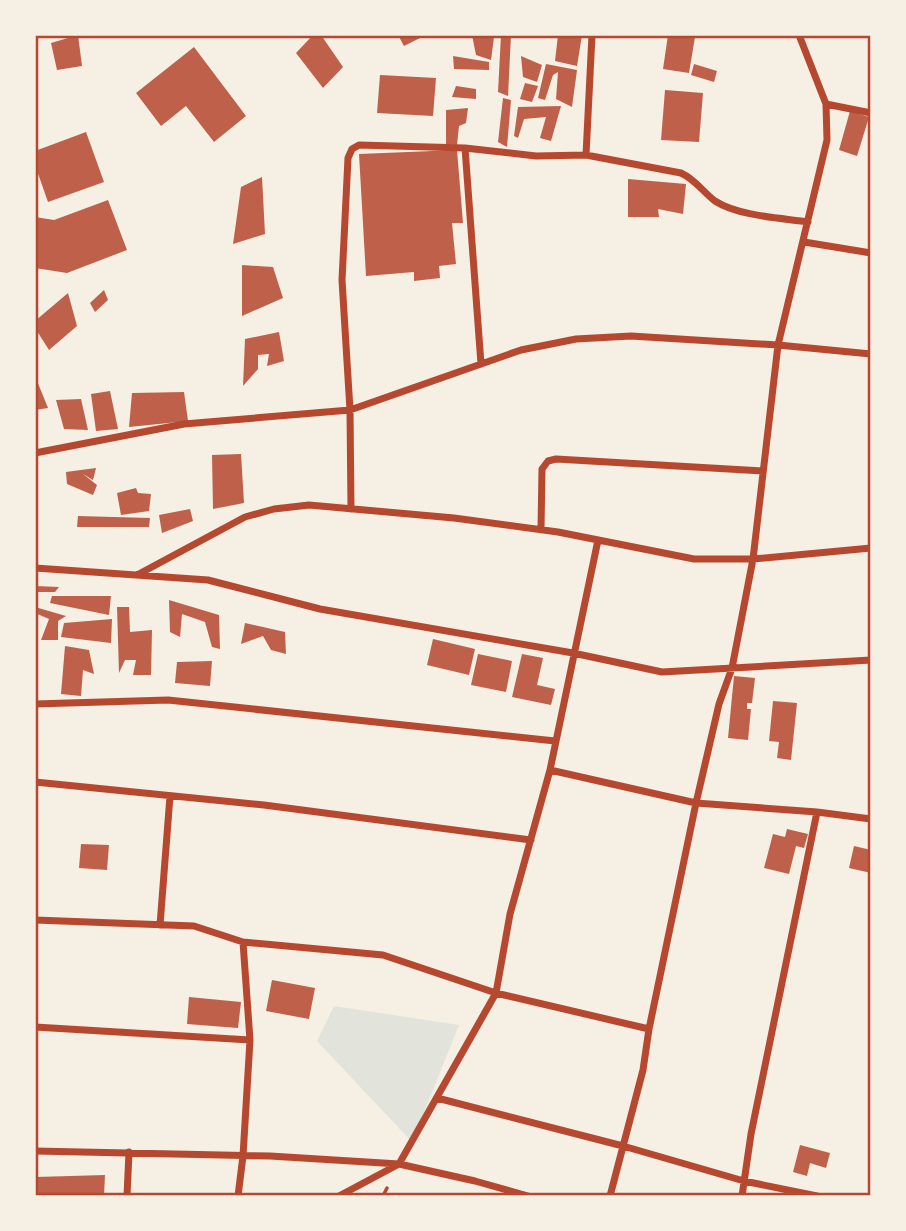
<svg xmlns="http://www.w3.org/2000/svg" width="906" height="1231" font-family="Rubik,sans-serif">
<style>
.green{fill:#e2e4dc}
.building{fill:#bf614a}
.lines{fill:none;stroke-linecap:round;stroke-linejoin:round}
.path{stroke:#b5482f;stroke-width:3.5}
.minor{stroke:#b5482f;stroke-width:7}
.neatline{fill:none;stroke:#b5482f;stroke-width:2.5}
</style>
<rect width="100%" height="100%" fill="#f6efe4"/>
<path class="green" d="M 334,1006 L 459,1025 L 412,1142 L 317,1041 Z"/>
<path class="building" d="M 78,35 L 82,66 L 57,70 L 51,43 Z
M 313,35 L 321,35 L 343,67 L 323,88 L 296,53 Z
M 398,35 L 418,35 L 420,38 L 404,46 Z
M 472,35 L 492,35 L 494,37 L 491,60 L 476,55 Z
M 501,35 L 511,35 L 508,96 L 498,92 Z
M 558,35 L 582,35 L 577,66 L 555,61 Z
M 668,35 L 695,37 L 689,73 L 663,69 Z
M 194,47 L 246,116 L 214,142 L 186,106 L 161,126 L 136,93 Z
M 453,56 L 489,62 L 489,70 L 454,69 Z
M 521,56 L 542,65 L 537,82 L 523,77 Z
M 546,64 L 577,70 L 572,107 L 556,99 L 558,72 L 553,75 L 545,100 L 538,98 Z
M 694,64 L 717,71 L 714,82 L 691,75 Z
M 380,75 L 436,78 L 433,116 L 377,113 Z
M 525,83 L 538,86 L 532,102 L 520,99 Z
M 456,86 L 476,89 L 476,99 L 452,97 Z
M 665,90 L 703,93 L 699,142 L 661,140 Z
M 503,98 L 511,100 L 507,147 L 498,142 Z
M 561,106 L 551,141 L 540,138 L 546,117 L 524,119 L 518,138 L 514,136 L 518,107 Z
M 468,108 L 466,123 L 459,126 L 457,145 L 446,144 L 446,110 Z
M 850,111 L 869,117 L 857,156 L 839,150 Z
M 86,132 L 104,182 L 48,202 L 35,165 L 35,151 Z
M 457,150 L 463,223 L 452,223 L 456,264 L 439,266 L 440,278 L 414,281 L 414,272 L 366,276 L 359,154 Z
M 262,177 L 265,234 L 233,244 L 241,187 Z
M 628,179 L 686,184 L 683,214 L 658,209 L 659,217 L 628,217 Z
M 108,200 L 127,250 L 67,273 L 35,268 L 35,217 L 54,220 Z
M 242,265 L 273,267 L 283,298 L 242,316 Z
M 104,290 L 108,300 L 95,312 L 90,303 Z
M 68,293 L 77,326 L 49,350 L 35,328 L 35,321 Z
M 279,332 L 284,361 L 267,366 L 269,354 L 258,355 L 258,369 L 243,386 L 245,339 Z
M 35,376 L 48,408 L 35,410 Z
M 110,391 L 118,429 L 96,431 L 91,394 Z
M 184,392 L 188,421 L 129,427 L 132,393 Z
M 81,399 L 88,430 L 64,429 L 56,400 Z
M 241,454 L 244,503 L 213,509 L 212,455 Z
M 96,468 L 93,480 L 83,474 L 97,485 L 93,495 L 67,484 L 66,472 Z
M 136,488 L 138,493 L 151,494 L 149,511 L 121,515 L 117,493 Z
M 190,509 L 193,521 L 162,533 L 159,515 Z
M 78,516 L 150,518 L 149,527 L 77,527 Z
M 35,586 L 59,587 L 55,592 L 35,592 Z
M 52,596 L 111,596 L 109,615 L 50,603 Z
M 169,600 L 219,615 L 220,649 L 212,647 L 205,622 L 182,614 L 180,637 L 170,632 Z
M 35,607 L 66,616 L 58,621 L 58,640 L 41,640 L 49,619 L 35,613 Z
M 117,607 L 129,607 L 130,632 L 152,630 L 151,675 L 133,675 L 136,660 L 125,660 L 119,673 Z
M 112,619 L 111,643 L 61,637 L 64,623 Z
M 245,623 L 285,632 L 286,654 L 271,650 L 263,636 L 241,644 Z
M 433,639 L 475,649 L 469,675 L 427,665 Z
M 65,646 L 89,650 L 94,674 L 83,670 L 81,696 L 61,694 Z
M 478,654 L 512,661 L 506,692 L 471,685 Z
M 522,654 L 543,658 L 537,685 L 555,689 L 551,705 L 512,697 Z
M 212,661 L 210,686 L 175,683 L 177,662 Z
M 734,676 L 755,678 L 752,703 L 747,703 L 747,709 L 751,709 L 748,740 L 728,738 Z
M 773,701 L 797,703 L 791,760 L 777,758 L 779,742 L 769,741 Z
M 787,829 L 808,834 L 804,848 L 796,846 L 789,874 L 764,868 L 773,834 L 785,837 Z
M 81,844 L 109,845 L 107,870 L 79,868 Z
M 854,846 L 871,850 L 871,873 L 849,868 Z
M 272,980 L 315,988 L 309,1019 L 266,1011 Z
M 189,997 L 241,1002 L 238,1028 L 187,1024 Z
M 800,1145 L 830,1153 L 826,1168 L 810,1163 L 807,1176 L 793,1172 Z
M 105,1175 L 104,1196 L 35,1196 L 35,1177 Z"/>
<g class="lines">
<path class="path" d="M 383,1196 L 387,1188"/>
<path class="minor" d="M 826,104 L 871,113
M 465,148 L 481,364
M 586,155 L 592,35
M 804,242 L 871,253
M 35,453 L 184,424 L 350,410 L 521,350 L 576,339 L 631,336 L 778,345 L 871,354
M 351,509 L 350,410 L 342,280 L 348,158 L 352,149 L 359,145 L 465,148 L 536,156 L 586,155 L 681,173 C 696,180 703,192 715,201 C 738,216 781,218 808,222
M 541,529 L 542,469 L 548,461 L 556,459 L 763,471
M 35,568 L 208,580 L 320,609 L 573,653 L 662,672 L 871,660
M 137,575 L 245,517 L 274,509 L 309,505 L 454,518 L 558,532 L 694,559 L 753,559 L 871,548
M 35,704 L 168,700 L 555,741
M 550,770 L 696,803 L 817,812 L 871,819
M 35,782 L 264,805 L 531,840
M 35,920 L 194,926 L 243,942 L 383,955 L 496,993 L 649,1029
M 160,925 L 170,796
M 35,1027 L 250,1040
M 437,1098 L 623,1146 L 744,1181 L 817,1196
M 35,1151 L 270,1156 L 399,1164 L 475,1181 L 528,1196
M 127,1196 L 129,1152
M 238,1196 L 243,1156 L 250,1040 L 243,942
M 339,1196 L 399,1164 L 496,993 L 510,914 L 550,770 L 598,540
M 610,1196 L 643,1070 L 649,1029 L 696,803 L 719,704 L 732,668 L 753,559 L 778,345 L 827,140 L 826,104 L 799,35
M 742,1196 L 751,1134 L 817,812"/>
</g>
<rect width="906" height="1231" fill="none" stroke="#f6efe4" stroke-width="74"/>
<rect x="37" y="37" width="832" height="1157" class="neatline"/>
</svg>
